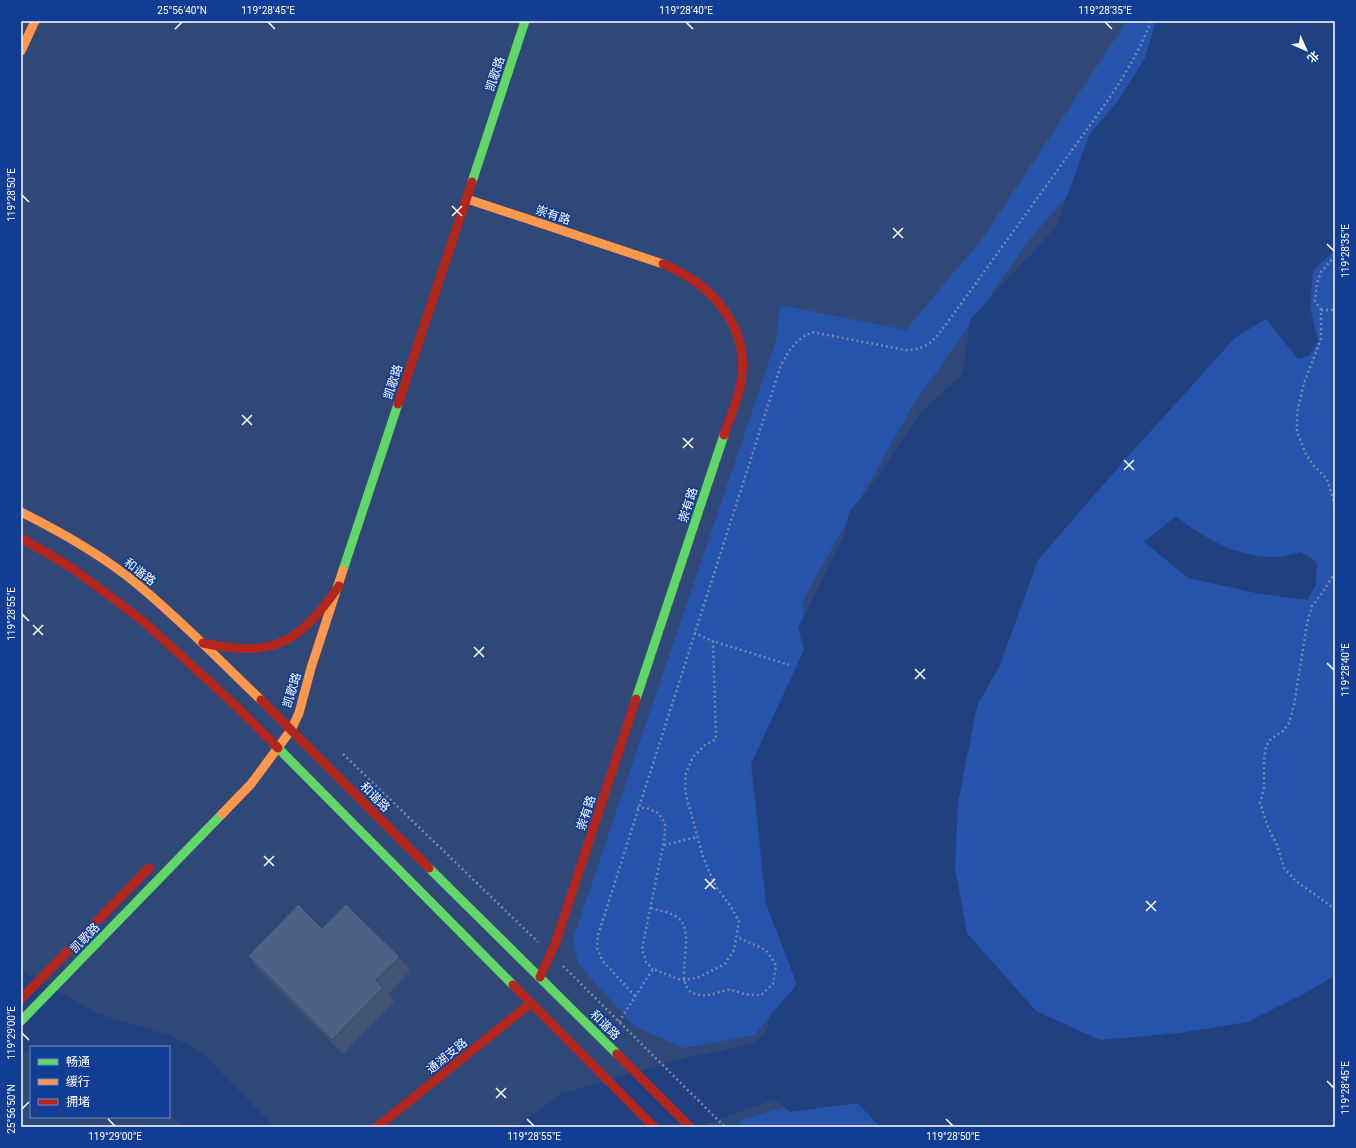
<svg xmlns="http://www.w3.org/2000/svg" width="1356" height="1148" font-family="Roboto,'Noto Sans SC',sans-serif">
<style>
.green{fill:#2654ac}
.water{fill:#214080}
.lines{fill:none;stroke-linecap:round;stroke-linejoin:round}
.path{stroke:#7989aa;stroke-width:2.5;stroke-dasharray:2 3;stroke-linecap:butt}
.fast{stroke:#63d668;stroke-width:9}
.slow{stroke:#ff974d;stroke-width:9}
.jam{stroke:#b3261e;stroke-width:9}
.wall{fill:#425373}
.building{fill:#4d6186;stroke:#36445e}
.ticks{fill:none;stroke:#fff;stroke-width:1.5}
.labels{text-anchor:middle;stroke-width:3.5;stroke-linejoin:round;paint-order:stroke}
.street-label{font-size:12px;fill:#fff;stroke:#123d95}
.neatline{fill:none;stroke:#fff;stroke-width:1.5}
.ticks-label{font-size:10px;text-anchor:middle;fill:#fff}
</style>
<rect width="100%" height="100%" fill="#304877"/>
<path class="green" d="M 1127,21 L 1202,21 L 1156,96 L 1033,235 L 913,405 L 803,600 L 804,650 L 800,964 L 794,989 L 754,1035 L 685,1048 L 635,1027 L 579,965 L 573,939 L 776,341 L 780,305 L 906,330 L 982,239 Z
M 1335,198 L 1335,1009 L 1125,1078 L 955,966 L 936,711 L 1083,444 Z
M 842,1090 L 883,1127 L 744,1127 L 738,1121 Z"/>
<path class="water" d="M 1156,21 L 1335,21 L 1335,250 L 1313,271 L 1310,307 L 1318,341 L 1310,355 L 1298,359 L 1266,319 L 1235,338 L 1123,462 L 1038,560 L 1000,665 L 977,706 L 958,803 L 955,868 L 967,933 L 1036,1011 L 1100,1040 L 1179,1033 L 1247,1022 L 1311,990 L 1335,975 L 1335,1127 L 880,1127 L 858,1103 L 790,1112 L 774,1099 L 699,1127 L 516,1127 L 561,1094 L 681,1059 L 752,1044 L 766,1033 L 770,1015 L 797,985 L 766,904 L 751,764 L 804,650 L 798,628 L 843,538 L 850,510 L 867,492 L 919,415 L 963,373 L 970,320 L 1056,227 L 1089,135 L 1117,102 L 1145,58 Z
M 1176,516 C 1203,538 1237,557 1274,557 C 1283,557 1292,554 1301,552 L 1317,562 L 1316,585 L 1307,600 L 1260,594 L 1188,578 L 1144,542 Z
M 21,971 L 99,1014 L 172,1036 L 202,1053 L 275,1127 L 183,1127 L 169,1114 L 169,1047 L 31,1047 L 31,1053 L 21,1050 Z"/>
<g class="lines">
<path class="path" d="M 1335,256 L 1321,272 L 1317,283 L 1315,301 L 1321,310 L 1321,339 L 1304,383 L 1297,413 L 1297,432 L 1306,454 L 1314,466 L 1327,479 L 1335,505
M 1321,310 L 1335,310
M 1335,572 L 1323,592 L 1312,606 L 1307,624 L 1294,705 L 1289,723 L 1283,731 L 1271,739 L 1266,746 L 1264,760 L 1264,788 L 1260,803 L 1268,827 L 1277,845 L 1284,868 L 1296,881 L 1335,909
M 694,633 L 713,641
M 343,754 L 538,942
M 637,808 L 647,808 L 658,813 L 665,823 L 665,836 L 642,949 L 646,962 L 653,969
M 664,845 L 697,837
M 651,908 C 659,911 670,912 677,917 C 699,932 671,983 693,993 C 705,999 716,992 728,990 C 734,989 740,994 746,994 C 751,995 756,995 761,995 L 773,984 L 776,965 L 766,950 L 737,937
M 563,966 L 725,1127
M 635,996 L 602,960 L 597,948 L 598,935 L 781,365 C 790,349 795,340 812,332 L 905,350 C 930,350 936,337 950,319 C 989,265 1028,211 1067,157 C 1098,114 1132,71 1151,21
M 619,1022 L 653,969 L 681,980 L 697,978 L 725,964 L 734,950 L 739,921 L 729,904 L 716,887 L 703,857 L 685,791 L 686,773 L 693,757 L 705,745 L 716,739 L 713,641 L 789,665"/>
<path class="fast" d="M 472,182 L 525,21
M 343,570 L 398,404
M 636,699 L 724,435
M 278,748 L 513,985
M 429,868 L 617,1054
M 21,1021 L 222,814"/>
<path class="slow" d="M 21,51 L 35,21
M 467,199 L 663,264
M 21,512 C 61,532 102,555 137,584 C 181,620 220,661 261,700
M 222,814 L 251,784 L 291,730 L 299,713 L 311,668 L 343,570"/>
<path class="jam" d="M 663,264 C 714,285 753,330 740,388 C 736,404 729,420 724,435
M 398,404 L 472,182
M 21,538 L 72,568 L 143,621 L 236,706 L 278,748
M 203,643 C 274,658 298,644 339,586
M 261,700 L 429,868
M 540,977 L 555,944 L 636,699
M 513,985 L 654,1127
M 21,999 L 149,868
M 617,1054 L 690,1127
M 377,1127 L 531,1003"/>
</g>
<path class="wall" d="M 248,956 L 400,957 L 410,971 L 388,994 L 394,1002 L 343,1054 L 258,970 Z"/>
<path class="building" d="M 298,904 L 322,928 L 346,904 L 400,957 L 376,980 L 383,988 L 332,1040 L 248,956 Z"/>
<path class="ticks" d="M 268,22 L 275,29M 686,22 L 693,29M 1105,22 L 1112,29M 175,29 L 182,22M 22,195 L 29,202M 452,206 L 462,216M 452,216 L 462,206M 893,228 L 903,238M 893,238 L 903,228M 1327,244 L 1334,251M 242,415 L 252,425M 242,425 L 252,415M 683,438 L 693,448M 683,448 L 693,438M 1124,460 L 1134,470M 1124,470 L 1134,460M 22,614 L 29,621M 33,625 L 43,635M 33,635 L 43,625M 474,647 L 484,657M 474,657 L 484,647M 1327,663 L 1334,670M 915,669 L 925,679M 915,679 L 925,669M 264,856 L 274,866M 264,866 L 274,856M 705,879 L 715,889M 705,889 L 715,879M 1146,901 L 1156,911M 1146,911 L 1156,901M 22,1033 L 29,1040M 1327,1081 L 1334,1088M 496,1088 L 506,1098M 496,1098 L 506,1088M 22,1109 L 29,1102M 108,1119 L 115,1126M 527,1119 L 534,1126M 946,1119 L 953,1126"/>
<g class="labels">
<g class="street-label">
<text transform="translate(495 74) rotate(-72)" y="4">凯歌路</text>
<text transform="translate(553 215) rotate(18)" y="4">崇有路</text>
<text transform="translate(393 382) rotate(-72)" y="4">凯歌路</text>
<text transform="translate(688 505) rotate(-72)" y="4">崇有路</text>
<text transform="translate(140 572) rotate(38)" y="4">和谐路</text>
<text transform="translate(292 690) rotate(-73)" y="4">凯歌路</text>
<text transform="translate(375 797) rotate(45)" y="4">和谐路</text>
<text transform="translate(586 813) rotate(-72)" y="4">崇有路</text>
<text transform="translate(85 938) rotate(-46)" y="4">凯歌路</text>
<text transform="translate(605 1025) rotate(45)" y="4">和谐路</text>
<text transform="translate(447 1056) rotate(-39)" y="4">通湖支路</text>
</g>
</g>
<rect width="1356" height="1148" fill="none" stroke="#123d95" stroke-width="44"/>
<rect x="30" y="1046" width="140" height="72" fill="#123d95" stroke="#718bbf"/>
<rect x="38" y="1059" width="20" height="6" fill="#63d668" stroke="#718bbf"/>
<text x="66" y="1066" font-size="12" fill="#ffffff">畅通</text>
<rect x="38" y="1079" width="20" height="6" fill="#ff974d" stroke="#718bbf"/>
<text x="66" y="1086" font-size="12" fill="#ffffff">缓行</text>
<rect x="38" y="1099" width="20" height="6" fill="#b3261e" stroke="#718bbf"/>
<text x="66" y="1106" font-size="12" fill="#ffffff">拥堵</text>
<g transform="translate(1306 50) rotate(135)" stroke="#123d95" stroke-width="3" paint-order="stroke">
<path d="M0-3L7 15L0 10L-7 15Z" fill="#ffffff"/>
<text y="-6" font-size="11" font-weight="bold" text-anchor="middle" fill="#ffffff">北</text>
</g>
<rect x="22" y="22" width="1312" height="1104" class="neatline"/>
<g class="ticks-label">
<text x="182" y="14">25°56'40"N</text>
<text x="268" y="14">119°28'45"E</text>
<text x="686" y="14">119°28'40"E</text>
<text x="1105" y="14">119°28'35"E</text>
<text transform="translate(11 195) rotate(-90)" y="4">119°28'50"E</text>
<text transform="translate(1345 251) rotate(-90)" y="4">119°28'35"E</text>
<text transform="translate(11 614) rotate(-90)" y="4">119°28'55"E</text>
<text transform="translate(1345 670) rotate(-90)" y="4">119°28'40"E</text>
<text transform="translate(11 1033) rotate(-90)" y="4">119°29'00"E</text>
<text transform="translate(1345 1088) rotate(-90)" y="4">119°28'45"E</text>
<text transform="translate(11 1109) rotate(-90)" y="4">25°56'50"N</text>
<text x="115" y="1140">119°29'00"E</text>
<text x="534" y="1140">119°28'55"E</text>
<text x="953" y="1140">119°28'50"E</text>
</g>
</svg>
